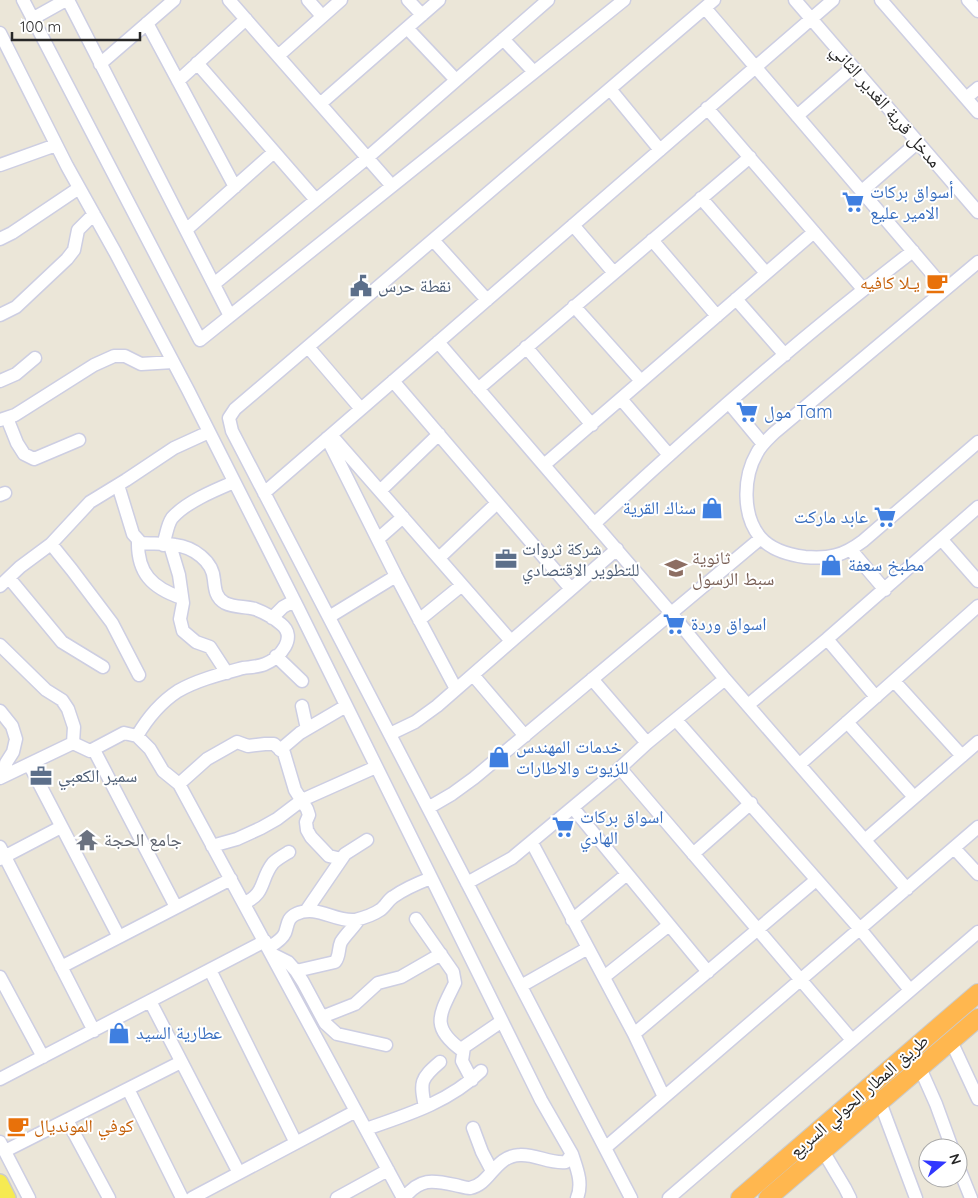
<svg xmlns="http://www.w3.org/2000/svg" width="978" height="1198" font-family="Quicksand,'Noto Naskh Arabic',sans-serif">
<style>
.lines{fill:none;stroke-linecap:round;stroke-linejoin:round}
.minor-casing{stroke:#cdcee2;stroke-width:15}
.major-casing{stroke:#cbcbcb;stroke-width:18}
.highway-casing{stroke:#cbcbcb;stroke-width:20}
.minor{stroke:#fff;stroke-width:12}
.major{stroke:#f6ea52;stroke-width:15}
.highway{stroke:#ffb74f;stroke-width:18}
.labels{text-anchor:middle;stroke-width:4;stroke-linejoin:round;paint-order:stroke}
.street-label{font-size:18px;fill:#272727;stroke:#fff}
.shop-label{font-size:18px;fill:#366cbe;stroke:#fff;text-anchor:start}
.food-label{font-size:18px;fill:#c56008;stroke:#fff;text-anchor:end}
.service-label{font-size:18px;fill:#4e5e75;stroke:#fff;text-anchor:start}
.education-label{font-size:18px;fill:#785e54;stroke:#fff;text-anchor:start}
.worship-label{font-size:18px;fill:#5b616d;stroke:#fff;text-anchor:start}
</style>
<rect width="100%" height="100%" fill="#ebe6d8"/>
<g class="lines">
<g class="minor-casing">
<path id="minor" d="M 23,0 L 200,340 L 624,0
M 68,0 L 230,316
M 229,0 L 392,186
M 308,0 L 322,16
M 408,0 L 422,15
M 795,0 L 978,212
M 881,0 L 978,112
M 968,0 L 978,11
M 705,8 L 945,289
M 32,19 L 66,0
M 147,23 L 235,187
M 407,28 L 456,80
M 0,33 L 67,166 L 115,252 L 188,390 L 298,608 L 541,1100 L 572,1154 L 566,1162 C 550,1164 536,1154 520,1155 C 494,1156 491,1184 470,1188 C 466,1188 460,1186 455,1185 C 432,1180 420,1178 404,1198
M 503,39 L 534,72
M 278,56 L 341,0
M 197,63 L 316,200
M 100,64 L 174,0
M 178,81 L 246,19
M 610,89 L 660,150
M 966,98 L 978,88
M 320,104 L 439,0
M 707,108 L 863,289
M 797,116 L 853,67
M 0,165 L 56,145
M 862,191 L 918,142
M 701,198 L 766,273
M 573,225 L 614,273
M 186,230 L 274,152
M 0,239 L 12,233 L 79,188
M 433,240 L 487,300
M 652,240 L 717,316
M 978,262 L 774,433 C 768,439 761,445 757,453 C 743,477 742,515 760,537 C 771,550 790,555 805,557 C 829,559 843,556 863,541 L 978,442
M 214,284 L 367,158 L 548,0
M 736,299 L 785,355
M 574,306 L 641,381
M 0,315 L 16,307 L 67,259 L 74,250 L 78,230 L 94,214
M 438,342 L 671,613 L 725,679 L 907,889
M 308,347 L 361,409
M 526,347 L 592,425
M 0,381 L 16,374 L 35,358
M 393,381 L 571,589
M 478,389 L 750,157
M 621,399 L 669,455
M 729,403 L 763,444
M 7,418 L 17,443 L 24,454 L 34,459 L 79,440
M 0,420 L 15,415 L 94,365 L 114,356 L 125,356 L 141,364 L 173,362
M 331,435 L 511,641
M 327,438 L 396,576 L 456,689
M 544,465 L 814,232
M 118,485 L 133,534 L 141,543 C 152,544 164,543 175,545 C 193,547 213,561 214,580 C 215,590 216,598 225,603 C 235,608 245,606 255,609 C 263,612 274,618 281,624 C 298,637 280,658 265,664 C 258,667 250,667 243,668 C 221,674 197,680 178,691 C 161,702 147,719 137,736
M 380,491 L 439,434
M 264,493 L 833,0
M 0,495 L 5,493
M 594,524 C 696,429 802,336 913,251
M 378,539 L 403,517
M 138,540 C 137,573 152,588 182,598
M 942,540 L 978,581
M 51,544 L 72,570 L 112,623 L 139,675
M 163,545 C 166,537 167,525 172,518 C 186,502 215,490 234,482
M 170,545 L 179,575 L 183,603 L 180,619 L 183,631 L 196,642 L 210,647 L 227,673
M 851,550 L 885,590
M 439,558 L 497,503
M 9,578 L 62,642 L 103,667
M 0,586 L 20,567 L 51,544 L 90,502 L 126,480 L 174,448 L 209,432
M 329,617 L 396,576
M 272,618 L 283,607 L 294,601
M 419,620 L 462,585
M 827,639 L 876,697
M 0,645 L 46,690 L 62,700 L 68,709 L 74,727 L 73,743
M 276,656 L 302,681
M 473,675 L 525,736
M 592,679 L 647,743
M 894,681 L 962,756
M 748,705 L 827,639 L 978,507
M 302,706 L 307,729
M 0,711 L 12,726 L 16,739 L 13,752 L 6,763 L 6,775
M 676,720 L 860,929 L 910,990
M 847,722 L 914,797
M 390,734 L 415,722 L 437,706 L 617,549
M 94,750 L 176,907
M 280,750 L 300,733 L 346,706
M 29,764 L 119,937
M 800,764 L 978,606
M 620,768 L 852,1040
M 0,778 L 73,743 L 90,751 L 124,733 L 137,736 L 150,749 L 163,771 L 179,784 L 403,1198
M 179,784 L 207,759 L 237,742 L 248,746 L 265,744 L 274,744 L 284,753 L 295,790 L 307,809 L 309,815 L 306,822 L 307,830 L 311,837 L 329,856 L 341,859
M 428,808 L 452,794 L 474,778 L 761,538
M 573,808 L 708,972
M 865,840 L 978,742
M 532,843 L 634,1034 L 664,1097
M 212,846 L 237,839 L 261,828 L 277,819 L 302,800 L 376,767
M 0,847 L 94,1031
M 954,848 L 978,874
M 693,854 L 751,803
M 0,859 L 61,827
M 467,883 L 512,858 L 620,768 L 647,743 L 725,679
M 244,903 C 266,894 260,879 273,863 C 277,859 284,855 289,852
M 306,911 L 345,854 L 367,840
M 416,919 L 453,972 L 455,983 C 440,1014 429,1027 463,1051
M 572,920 L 627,874
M 268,948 C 274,944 282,940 285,933 C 288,925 287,918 296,914 C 317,904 334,922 355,920 C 363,918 373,915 380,910 C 385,907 388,900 393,897 C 404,889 418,883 431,878
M 272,954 L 288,962 L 296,971 L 303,982 L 325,1023 L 337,1034 L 386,1045
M 61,967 L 231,879
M 210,970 L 296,1143
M 296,971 L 335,962 C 340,956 338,949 341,942 C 346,934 354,927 359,919
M 0,977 L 43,1057
M 604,977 L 669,925
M 521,986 L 588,948
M 150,1001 L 239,1173
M 322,1017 L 355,1004 L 378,983 L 401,977 L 441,954
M 634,1034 L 816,880
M 951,1041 L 978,1099
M 920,1068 L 936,1104 L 952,1148
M 0,1079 L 265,941
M 472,1080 L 462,1061 L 464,1047 L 502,1021
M 128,1089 L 182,1198
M 880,1102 L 916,1198
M 425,1107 C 420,1082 420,1079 440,1062
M 67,1120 L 109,1198
M 473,1128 L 482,1152 L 492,1171
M 366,1129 C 407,1115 449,1102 481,1071
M 0,1142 L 29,1198
M 605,1148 L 978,827
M 5,1151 L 181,1062
M 823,1151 L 845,1188 L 850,1198
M 572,1154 C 577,1169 583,1183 577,1198
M 958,1166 L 971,1198
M 192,1198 L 356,1111
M 337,1198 L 388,1170
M 631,1198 L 232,431 L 229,418 L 235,409 L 714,0
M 669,1198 L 978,932"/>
</g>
<g class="major-casing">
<path id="major" d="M 0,1182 L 8,1198"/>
</g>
<g class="highway-casing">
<path id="highway" d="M 740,1198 L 978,993
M 768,1198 L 978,1018"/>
</g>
<use href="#minor" class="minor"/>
<use href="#major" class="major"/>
<use href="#highway" class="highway"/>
</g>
<defs>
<g id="supermarket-bare" transform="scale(1.725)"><path d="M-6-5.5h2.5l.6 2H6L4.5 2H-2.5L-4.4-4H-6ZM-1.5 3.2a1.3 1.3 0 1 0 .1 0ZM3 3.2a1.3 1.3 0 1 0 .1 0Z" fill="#3f7fe0" stroke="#fff" stroke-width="2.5" paint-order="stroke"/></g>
<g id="cafe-bare" transform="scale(1.725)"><path d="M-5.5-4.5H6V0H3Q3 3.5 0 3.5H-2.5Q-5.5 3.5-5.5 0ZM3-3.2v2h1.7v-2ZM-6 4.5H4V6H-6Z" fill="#e8710a" stroke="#fff" stroke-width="2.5" paint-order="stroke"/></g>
<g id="civic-bare" transform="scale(1.725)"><path d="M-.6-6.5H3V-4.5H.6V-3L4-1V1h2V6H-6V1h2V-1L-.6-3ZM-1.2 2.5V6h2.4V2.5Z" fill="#5c6f8a" stroke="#fff" stroke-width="2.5" paint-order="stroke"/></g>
<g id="shop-bare" transform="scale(1.725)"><path d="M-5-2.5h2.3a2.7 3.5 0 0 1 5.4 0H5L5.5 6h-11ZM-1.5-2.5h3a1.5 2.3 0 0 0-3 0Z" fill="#3f7fe0" stroke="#fff" stroke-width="2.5" paint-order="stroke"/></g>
<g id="office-bare" transform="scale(1.725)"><path d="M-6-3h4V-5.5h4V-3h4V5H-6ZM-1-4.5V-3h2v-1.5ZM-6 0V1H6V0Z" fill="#5c6f8a" stroke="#fff" stroke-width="2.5" paint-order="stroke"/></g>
<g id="school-bare" transform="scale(1.725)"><path d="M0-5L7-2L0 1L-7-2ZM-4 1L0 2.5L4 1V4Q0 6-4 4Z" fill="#8d6e63" stroke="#fff" stroke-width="2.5" paint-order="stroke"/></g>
<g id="temple-bare" transform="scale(1.725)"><path d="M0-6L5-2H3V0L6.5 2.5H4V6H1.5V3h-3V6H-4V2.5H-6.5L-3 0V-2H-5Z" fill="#6b7280" stroke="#fff" stroke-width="2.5" paint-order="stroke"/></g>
</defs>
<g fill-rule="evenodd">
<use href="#supermarket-bare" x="853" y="202"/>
<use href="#cafe-bare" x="937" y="283"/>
<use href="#civic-bare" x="361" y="286"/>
<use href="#supermarket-bare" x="747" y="412"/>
<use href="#shop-bare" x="712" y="508"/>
<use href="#supermarket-bare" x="885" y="517"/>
<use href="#office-bare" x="506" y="559"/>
<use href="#shop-bare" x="831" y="565"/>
<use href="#school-bare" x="676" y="568"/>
<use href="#supermarket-bare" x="674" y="624"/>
<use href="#shop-bare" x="499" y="757"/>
<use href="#office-bare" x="41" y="776"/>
<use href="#supermarket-bare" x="563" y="827"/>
<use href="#temple-bare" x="87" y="840"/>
<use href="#shop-bare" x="119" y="1033"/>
<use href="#cafe-bare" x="18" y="1126"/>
</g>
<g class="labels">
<g class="street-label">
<text transform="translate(886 106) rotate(49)" y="6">مدخل قرية الغدير الثاني</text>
<text transform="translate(859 1096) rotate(-41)" y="6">طريق المطار الحولي السريع</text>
</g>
<g class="shop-label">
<text x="870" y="198">أسواق بركات<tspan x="870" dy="21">الامير عليع</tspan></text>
<text x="764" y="418">مول Tam</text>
<text x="696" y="514" text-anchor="end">سناك القرية</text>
<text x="868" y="523" text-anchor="end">عابد ماركت</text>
<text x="848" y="571">مطبخ سعفة</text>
<text x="691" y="630">اسواق وردة</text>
<text x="516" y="753">خدمات المهندس<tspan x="516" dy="21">للزيوت والاطارات</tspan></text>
<text x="580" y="823">اسواق بركات<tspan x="580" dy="21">الهادي</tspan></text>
<text x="136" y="1039">عطارية السيد</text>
</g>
<g class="food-label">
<text x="920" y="289">يـلا كافيه</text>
<text x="34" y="1132" text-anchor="start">كوفي المونديال</text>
</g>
<g class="service-label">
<text x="378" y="292">نقطة حرس</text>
<text x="522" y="555">شركة ثروات<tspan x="522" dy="21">للتطوير الاقتصادي</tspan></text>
<text x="58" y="782">سمير الكعبي</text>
</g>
<g class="education-label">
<text x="692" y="564">ثانوية<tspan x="692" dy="21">سبط الرسول</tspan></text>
</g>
<g class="worship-label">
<text x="104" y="846">جامع الحجة</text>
</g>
</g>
<g transform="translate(943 1163) rotate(72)"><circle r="24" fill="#ffffff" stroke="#a9a9a9"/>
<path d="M0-4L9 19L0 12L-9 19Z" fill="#3137ff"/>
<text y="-8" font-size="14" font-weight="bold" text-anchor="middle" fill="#272727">N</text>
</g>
<path d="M12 32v8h128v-8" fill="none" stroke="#272727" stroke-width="2.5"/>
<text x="20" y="32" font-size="15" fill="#272727" stroke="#ffffff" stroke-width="4" paint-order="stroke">100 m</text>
</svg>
